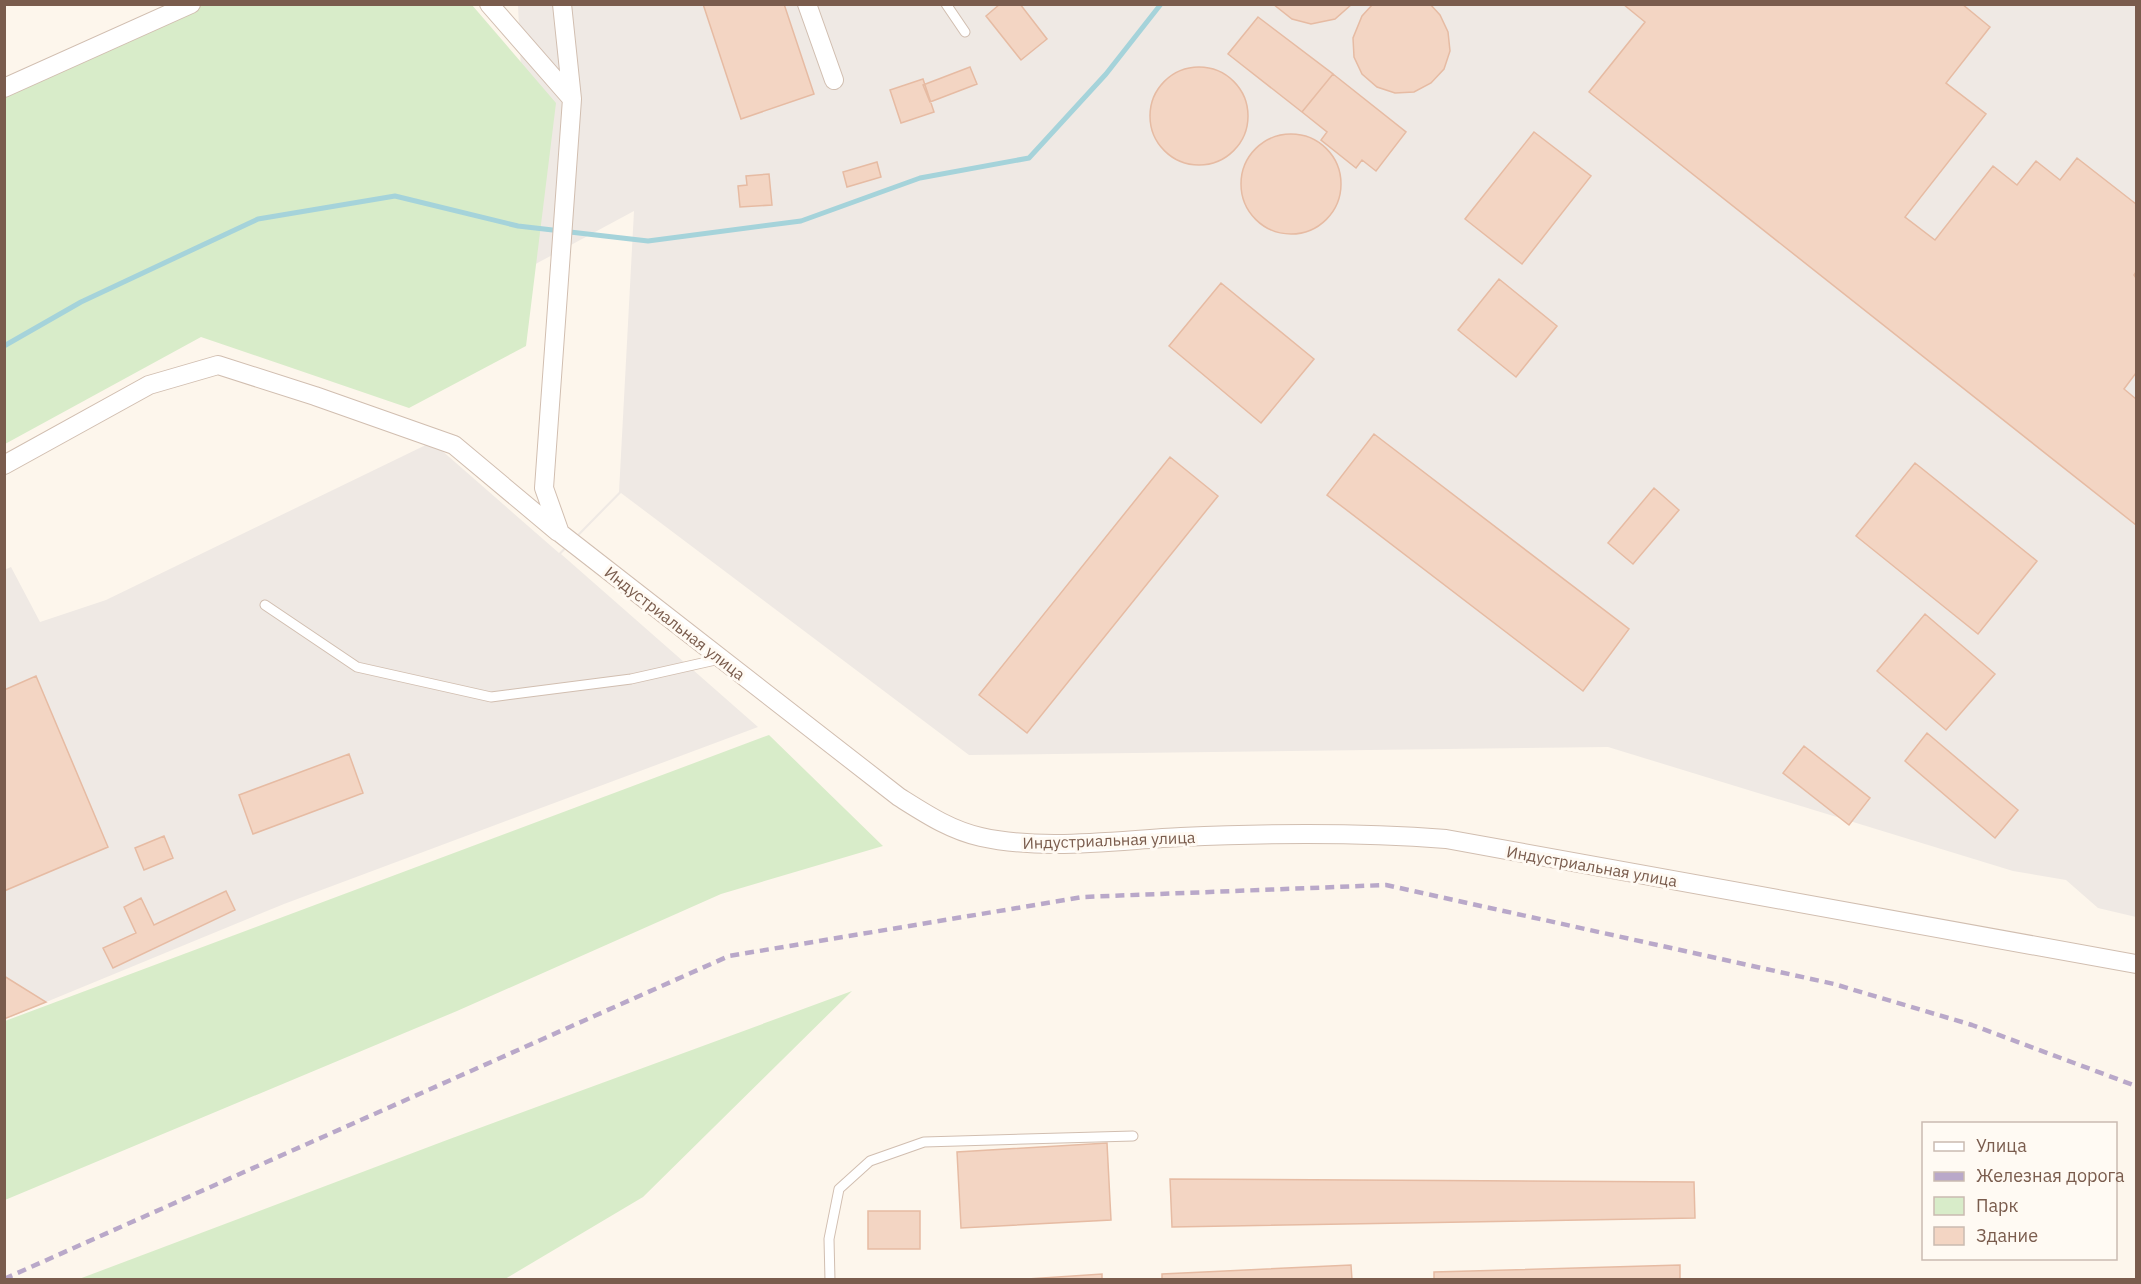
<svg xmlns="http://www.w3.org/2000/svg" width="2141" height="1284" font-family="'IBM Plex Sans',sans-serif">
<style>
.industrial{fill:#efe9e4}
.green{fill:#d8ecc9}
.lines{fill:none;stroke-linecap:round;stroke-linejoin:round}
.stream{stroke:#a5d3da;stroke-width:5}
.building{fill:#f3d5c3;stroke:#e6bba3;stroke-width:1.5}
.service-casing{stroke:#d1beb0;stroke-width:11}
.minor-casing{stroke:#d1beb0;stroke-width:20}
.service{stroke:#fff;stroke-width:9}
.minor{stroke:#fff;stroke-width:18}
.rail{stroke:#b9a8c9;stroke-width:4.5;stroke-dasharray:9 6;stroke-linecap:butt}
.labels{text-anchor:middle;stroke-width:6;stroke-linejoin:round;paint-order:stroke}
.street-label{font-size:16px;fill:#7a5c4d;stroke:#fffaf3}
</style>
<rect width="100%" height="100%" fill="#fdf6ec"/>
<path class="industrial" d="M 518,5 L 2136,5 L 2136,917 L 2098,908 L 2066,880 L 2013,871 L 1608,747 L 969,755 L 621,493 L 561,554 L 758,727 L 284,904 L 5,1019 L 4,570 L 11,567 L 40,622 L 106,600 L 432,442 L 559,553 L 619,492 L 634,211 L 530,267 Z"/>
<path class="green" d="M 191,5 L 472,5 L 556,103 L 526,346 L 409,408 L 201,337 L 5,444 L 4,88 Z
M 769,735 L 883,846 L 721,894 L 457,1011 L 5,1200 L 5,1021 Z
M 852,991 L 643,1197 L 505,1279 L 79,1279 L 447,1140 Z"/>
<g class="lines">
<path class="stream" d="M 4,346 L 81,302 L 258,219 L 395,196 L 518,226 L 648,241 L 801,221 L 920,178 L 1029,158 L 1106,74 L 1161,4"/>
</g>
<path class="building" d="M 703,4 L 784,4 L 814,94 L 741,119 Z
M 1000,4 L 1020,4 L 1047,39 L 1021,60 L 986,16 Z
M 1273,4 L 1352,4 L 1335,19 L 1311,24 L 1292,19 Z
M 1373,4 L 1430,4 L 1440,15 L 1448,32 L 1450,51 L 1444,69 L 1431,83 L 1414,92 L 1395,93 L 1377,87 L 1362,74 L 1354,57 L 1353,38 L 1362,16 Z
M 1623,4 L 1962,4 L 1990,27 L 1946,83 L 1986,114 L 1905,217 L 1935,240 L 1993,166 L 2017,185 L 2036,161 L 2060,180 L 2077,158 L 2136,204 L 2136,272 L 2134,275 L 2136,278 L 2136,373 L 2124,389 L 2136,399 L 2136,525 L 1589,92 L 1645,22 Z
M 1258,17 L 1333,74 L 1302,112 L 1228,54 Z
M1150 116a49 49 0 1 1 98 0a49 49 0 1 1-98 0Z
M 970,67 L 977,84 L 930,102 L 923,85 Z
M 1333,74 L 1406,132 L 1376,171 L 1362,160 L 1356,168 L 1321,140 L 1327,132 L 1302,112 Z
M 923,79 L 934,112 L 901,123 L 890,90 Z
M 1534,132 L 1591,176 L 1522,264 L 1465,219 Z
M1241 184a50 50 0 1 1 100 0a50 50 0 1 1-100 0Z
M 877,162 L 881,177 L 847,187 L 843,172 Z
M 769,174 L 772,205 L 740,207 L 738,186 L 747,185 L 746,176 Z
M 1499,279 L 1557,326 L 1516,377 L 1458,330 Z
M 1221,283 L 1314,359 L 1261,423 L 1169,346 Z
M 1374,434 L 1629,629 L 1583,691 L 1327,495 Z
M 1170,457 L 1218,496 L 1027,733 L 979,695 Z
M 1915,463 L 2037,561 L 1978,634 L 1856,536 Z
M 1654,488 L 1679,510 L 1633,564 L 1608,543 Z
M 1925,614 L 1995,674 L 1946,730 L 1877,671 Z
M 36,676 L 108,847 L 4,891 L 4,690 Z
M 1927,733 L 2018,810 L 1995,838 L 1905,761 Z
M 1804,746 L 1870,798 L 1849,825 L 1783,773 Z
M 349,754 L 363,793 L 253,834 L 239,795 Z
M 164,836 L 173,858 L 144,870 L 135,848 Z
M 226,891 L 235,910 L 113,968 L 103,948 L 136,933 L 124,907 L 141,898 L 154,925 Z
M 4,976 L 46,1002 L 4,1019 Z
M 1107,1143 L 1111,1220 L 961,1228 L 957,1152 Z
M 1170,1179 L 1694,1182 L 1695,1218 L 1172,1227 Z
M 868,1211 L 920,1211 L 920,1249 L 868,1249 Z
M 1351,1265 L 1352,1280 L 1162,1280 L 1162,1274 Z
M 1680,1265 L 1680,1280 L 1434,1280 L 1434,1272 Z
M 1102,1274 L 1102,1280 L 1013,1280 Z"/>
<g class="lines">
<g class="service-casing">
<path id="service" d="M 946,4 L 965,32
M 265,605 L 357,667 L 491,697 L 631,679 L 720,659
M 830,1280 L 829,1239 L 839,1189 L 870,1161 L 924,1142 L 1133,1136"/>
</g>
<g class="minor-casing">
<path id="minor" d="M 489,4 L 572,99
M 562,4 L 572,99 L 544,488 L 560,533 L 899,797 C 926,814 950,830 981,837 C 1043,851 1118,840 1181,837 C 1270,833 1357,832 1446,839 L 2136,964
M 807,4 L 834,80
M 4,88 L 191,4
M 4,465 L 149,385 L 218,365 L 315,396 L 454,445 L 558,532"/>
</g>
<use href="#service" class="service"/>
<use href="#minor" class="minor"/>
<path class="rail" d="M 4,1279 L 729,956 L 1083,897 L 1386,885 L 1834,984 L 1972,1025 L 2136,1086"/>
</g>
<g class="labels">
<g class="street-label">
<text transform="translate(675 623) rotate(38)" y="6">Индустриальная улица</text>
<text transform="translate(1109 840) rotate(-2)" y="6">Индустриальная улица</text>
<text transform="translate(1592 866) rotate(10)" y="6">Индустриальная улица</text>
</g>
</g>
<rect width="2141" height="1284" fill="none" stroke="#7a5c4d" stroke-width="12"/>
<rect x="1922" y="1122" width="195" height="138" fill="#fffaf3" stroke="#cabbb1" stroke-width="1.5"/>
<rect x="1934" y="1142" width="30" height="9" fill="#ffffff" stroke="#cabbb1" stroke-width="1.5"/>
<text x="1976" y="1152" font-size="18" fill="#7a5c4d">Улица</text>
<rect x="1934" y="1172" width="30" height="9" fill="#b9a8c9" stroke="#cabbb1" stroke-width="1.5"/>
<text x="1976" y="1182" font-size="18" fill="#7a5c4d">Железная дорога</text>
<rect x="1934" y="1197" width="30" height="18" fill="#d8ecc9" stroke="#cabbb1" stroke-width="1.5"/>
<text x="1976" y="1212" font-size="18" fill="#7a5c4d">Парк</text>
<rect x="1934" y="1227" width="30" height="18" fill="#f3d5c3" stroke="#cabbb1" stroke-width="1.5"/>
<text x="1976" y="1242" font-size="18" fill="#7a5c4d">Здание</text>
</svg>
